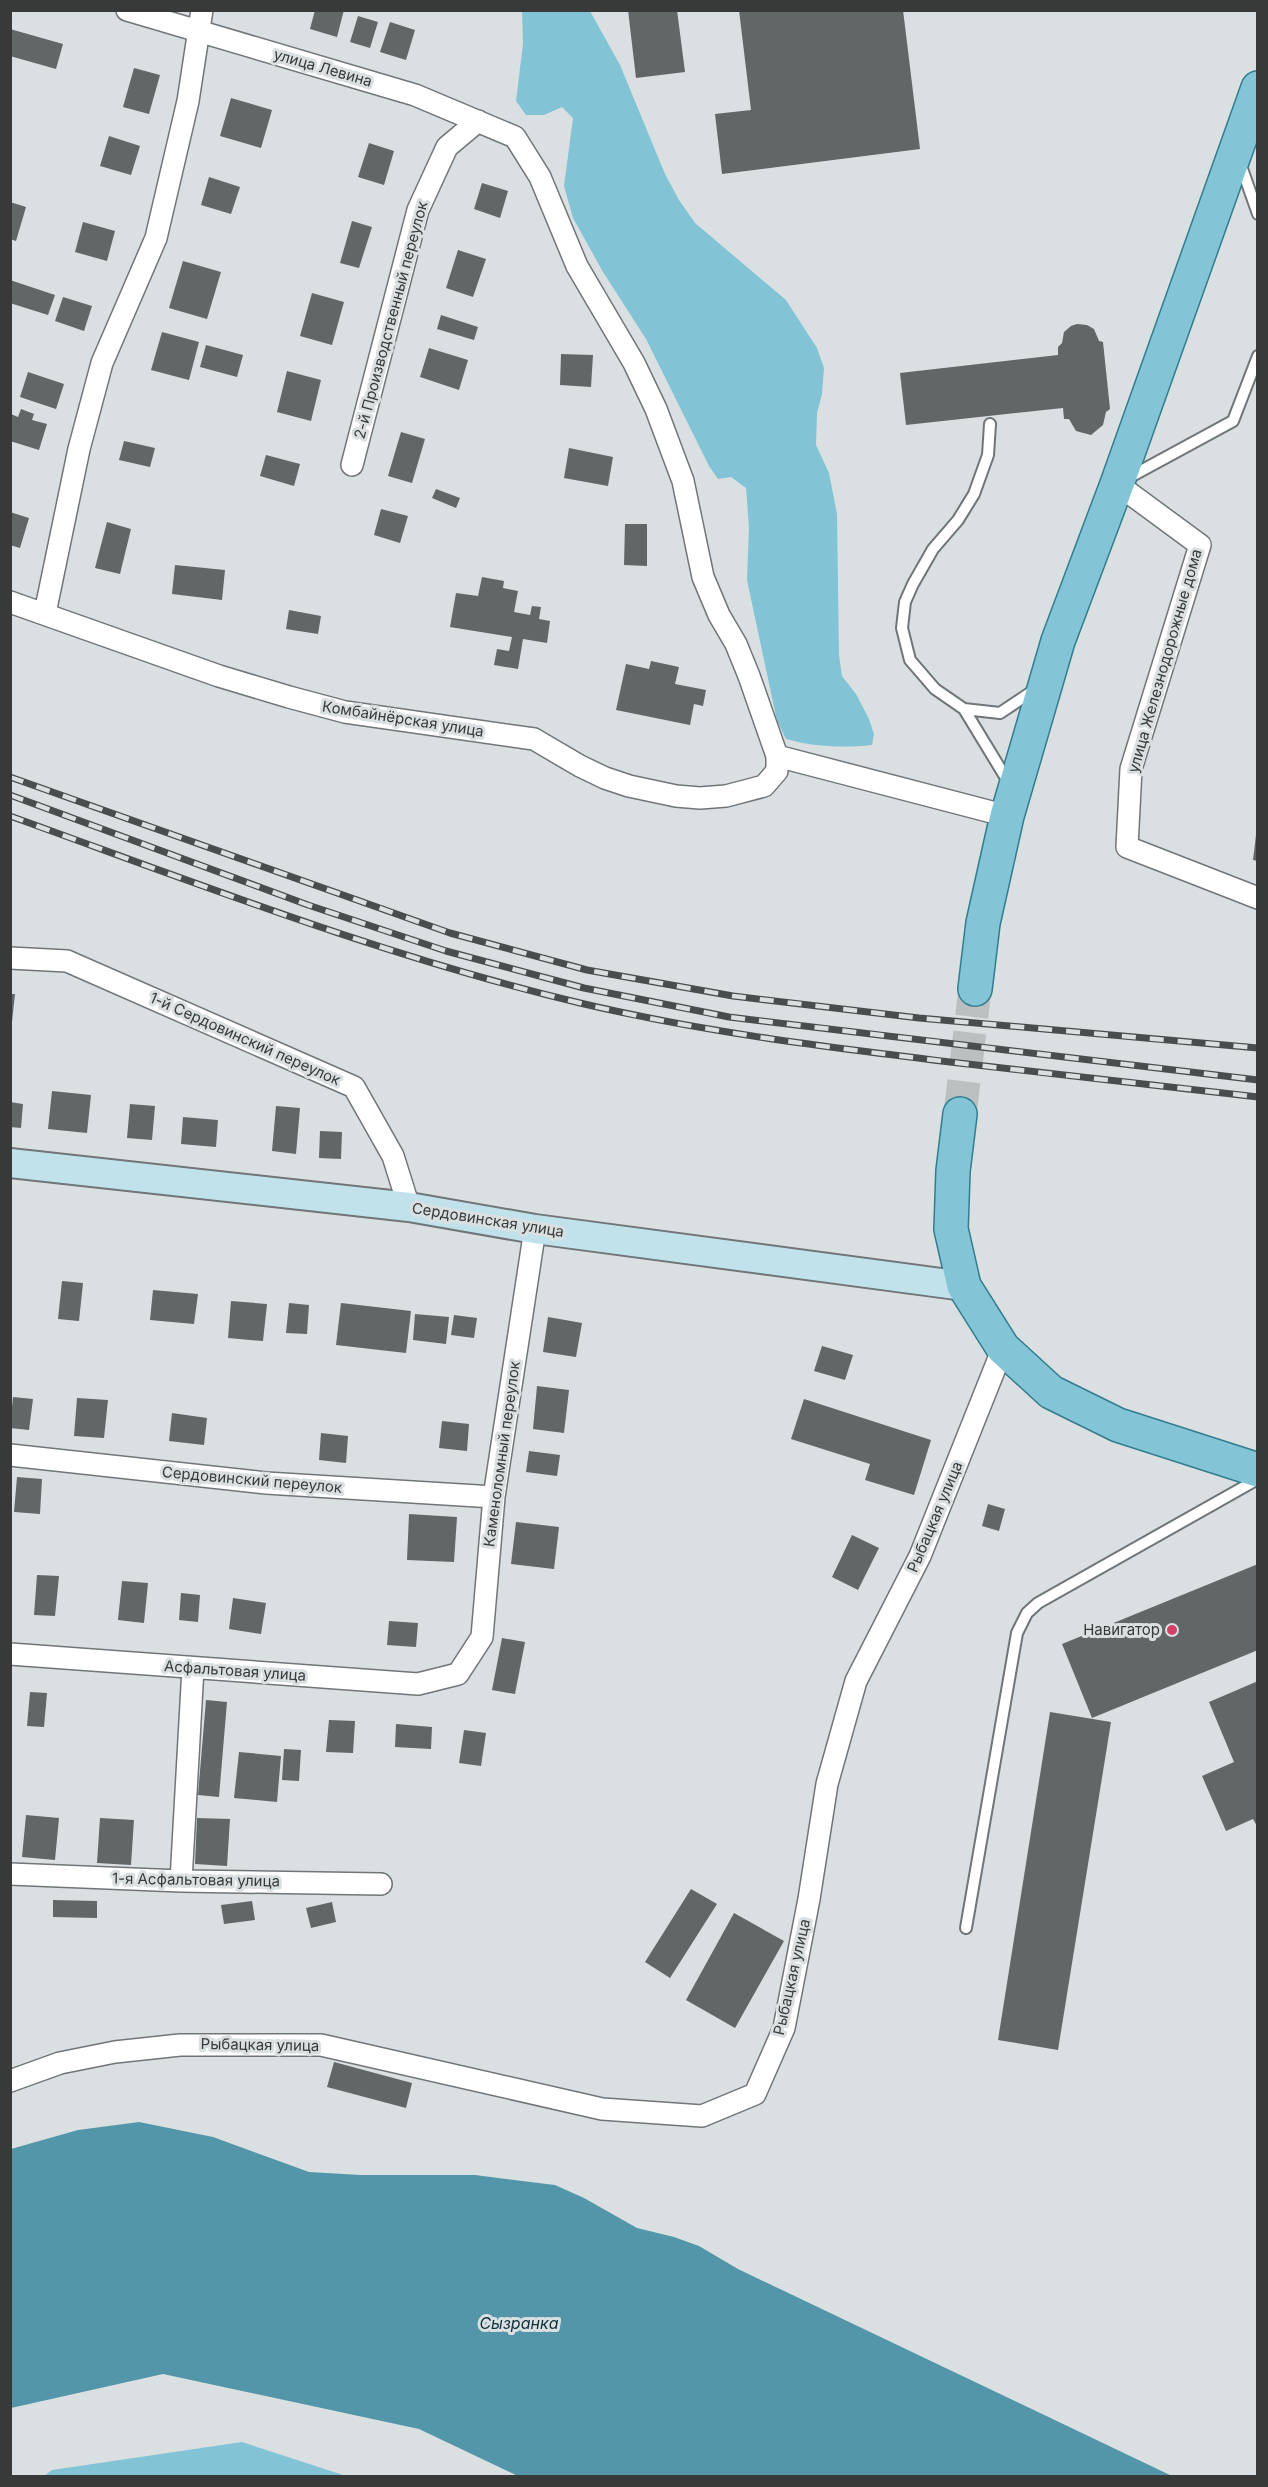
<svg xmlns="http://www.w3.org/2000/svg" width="1268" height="2487" font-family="Inter,sans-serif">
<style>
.green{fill:#82c3d5}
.water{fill:#5396a9}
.building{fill:#616667}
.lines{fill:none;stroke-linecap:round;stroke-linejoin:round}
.primary-tunnel{stroke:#babfc0;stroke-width:33;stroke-dasharray:33 16;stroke-linecap:butt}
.lane-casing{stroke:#707577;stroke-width:14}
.street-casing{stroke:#707577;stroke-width:24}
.secondary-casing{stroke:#707577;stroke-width:32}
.primary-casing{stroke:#337c8e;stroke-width:36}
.lane{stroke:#fff;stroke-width:10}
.street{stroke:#fff;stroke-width:21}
.secondary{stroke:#c1e2eb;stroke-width:28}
.primary{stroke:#83c5d6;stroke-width:33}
.rail-casing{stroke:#4a4d4d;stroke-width:7}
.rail{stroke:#dae0e2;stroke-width:4.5;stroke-dasharray:14;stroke-linecap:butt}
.poi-dot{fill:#d14269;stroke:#dae0e2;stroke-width:2}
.labels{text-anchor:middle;stroke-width:6;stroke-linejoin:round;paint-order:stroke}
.street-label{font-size:15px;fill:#383a3a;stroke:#dae0e2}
.poi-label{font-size:15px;fill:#383a3a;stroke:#dae0e2;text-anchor:end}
.water-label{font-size:16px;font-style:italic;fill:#0e3039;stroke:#dae0e2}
</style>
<rect width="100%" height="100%" fill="#dae0e2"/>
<path class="green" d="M 522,11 L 590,11 L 620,65 L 665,174 L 679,200 L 695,223 L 786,300 L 817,348 L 824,368 L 822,394 L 817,413 L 816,445 L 829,473 L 837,514 L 839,655 L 842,676 L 856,694 L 869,719 L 874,734 L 872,745 C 843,748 814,747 786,739 L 777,721 L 747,580 L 749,527 L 746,488 L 731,477 L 718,479 L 709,466 L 646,339 L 603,272 L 573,218 L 564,186 L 573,118 L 562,107 L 544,115 L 526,115 L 516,101 L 523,44 Z
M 242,2442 L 346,2476 L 44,2476 L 52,2470 Z"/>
<path class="water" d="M 139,2122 L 213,2137 L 309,2172 L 361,2175 L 475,2175 L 555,2185 L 584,2198 L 637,2228 L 674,2237 L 699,2246 L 738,2269 L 1172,2476 L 518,2476 L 419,2429 L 163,2374 L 11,2408 L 11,2149 L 78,2130 Z"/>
<path class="building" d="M 315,10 L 344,10 L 337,37 L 310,29 Z
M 628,10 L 677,10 L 685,72 L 636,78 Z
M 739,10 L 903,10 L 920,149 L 722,174 L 715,114 L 751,110 Z
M 358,16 L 378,22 L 370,48 L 350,42 Z
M 390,22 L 415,30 L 406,60 L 380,52 Z
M 10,29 L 63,44 L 56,69 L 10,56 Z
M 134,68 L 160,75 L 149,114 L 123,107 Z
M 231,98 L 272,110 L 261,148 L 220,136 Z
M 109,136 L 140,146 L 131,175 L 100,166 Z
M 369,143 L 394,151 L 384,185 L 358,177 Z
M 209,177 L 240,187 L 231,214 L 201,205 Z
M 482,183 L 508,191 L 500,218 L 474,209 Z
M 10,202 L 26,207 L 16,241 L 10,239 Z
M 352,221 L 372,227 L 359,268 L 340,263 Z
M 83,222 L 115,231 L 107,261 L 75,252 Z
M 458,250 L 486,259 L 473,297 L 446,288 Z
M 183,261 L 221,272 L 207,319 L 169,308 Z
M 10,280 L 55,295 L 48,315 L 10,303 Z
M 312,293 L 344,302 L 332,345 L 300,336 Z
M 63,297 L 92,306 L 84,331 L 55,321 Z
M 441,315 L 478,327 L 474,340 L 437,329 Z
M 1077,324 L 1087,325 L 1094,329 L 1099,341 L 1103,342 L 1110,409 L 1106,412 L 1103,425 L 1091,435 L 1076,431 L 1069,419 L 1064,419 L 1063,408 L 906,425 L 900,373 L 1058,355 L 1058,347 L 1062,343 L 1064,332 L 1071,326 Z
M 162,332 L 199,342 L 189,380 L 151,370 Z
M 206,345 L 243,355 L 237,377 L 200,367 Z
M 429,348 L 468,360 L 459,390 L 420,377 Z
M 561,354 L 593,355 L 591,387 L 560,385 Z
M 287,371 L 321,380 L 311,421 L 277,412 Z
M 28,372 L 64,384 L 56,409 L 20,397 Z
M 21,409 L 34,414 L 32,420 L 47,424 L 39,450 L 10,441 L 10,417 L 11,414 L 18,417 Z
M 401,432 L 425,439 L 412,483 L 388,476 Z
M 124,441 L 155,448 L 150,467 L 119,460 Z
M 569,448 L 613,457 L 608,486 L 564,478 Z
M 266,455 L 300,464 L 294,486 L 260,476 Z
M 436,489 L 460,498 L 456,508 L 432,498 Z
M 381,509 L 408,516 L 400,543 L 374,535 Z
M 10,512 L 29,518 L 20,548 L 10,545 Z
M 107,522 L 131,529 L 120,574 L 95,568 Z
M 625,524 L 647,524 L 647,566 L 624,565 Z
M 175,565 L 225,570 L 222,600 L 172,594 Z
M 482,577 L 504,581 L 503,588 L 518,591 L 514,612 L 530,615 L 532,606 L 541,607 L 539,619 L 550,621 L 547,643 L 523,639 L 518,669 L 494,665 L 497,649 L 509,651 L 512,637 L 450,627 L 456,593 L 478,596 Z
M 289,610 L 321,616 L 318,634 L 286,629 Z
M 651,661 L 679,667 L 675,684 L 706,690 L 703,706 L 694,704 L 690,725 L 616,710 L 626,664 L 649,669 Z
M 1256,835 L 1258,835 L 1258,861 L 1253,860 Z
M 10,994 L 15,994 L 12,1022 L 10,1021 Z
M 52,1091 L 91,1095 L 87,1133 L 48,1129 Z
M 10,1102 L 23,1104 L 21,1128 L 10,1127 Z
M 130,1104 L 155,1106 L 152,1140 L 127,1138 Z
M 276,1106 L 300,1108 L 296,1154 L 272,1151 Z
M 183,1117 L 218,1120 L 216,1147 L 181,1144 Z
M 320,1131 L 342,1132 L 341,1159 L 319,1158 Z
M 62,1281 L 83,1283 L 79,1321 L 58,1319 Z
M 153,1290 L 198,1294 L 194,1324 L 150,1320 Z
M 231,1301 L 267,1304 L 263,1341 L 228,1338 Z
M 289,1303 L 309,1305 L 307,1334 L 286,1333 Z
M 341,1303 L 411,1311 L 406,1353 L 336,1345 Z
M 415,1314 L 449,1317 L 446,1344 L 413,1340 Z
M 454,1315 L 477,1318 L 474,1338 L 451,1335 Z
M 548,1317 L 582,1323 L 576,1357 L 543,1352 Z
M 822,1346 L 853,1355 L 845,1380 L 814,1371 Z
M 537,1386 L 569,1390 L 564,1433 L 533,1429 Z
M 13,1397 L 33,1399 L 29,1430 L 10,1428 Z
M 77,1398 L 108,1400 L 104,1438 L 74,1436 Z
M 804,1399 L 931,1440 L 914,1495 L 865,1480 L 870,1464 L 791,1439 Z
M 172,1413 L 207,1418 L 204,1445 L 169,1441 Z
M 442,1421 L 469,1424 L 467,1451 L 439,1448 Z
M 321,1433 L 348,1436 L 346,1463 L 319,1460 Z
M 529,1451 L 560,1455 L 557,1476 L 526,1472 Z
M 17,1477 L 42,1479 L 40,1514 L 14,1512 Z
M 988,1504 L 1005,1509 L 999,1531 L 982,1526 Z
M 409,1514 L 457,1517 L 454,1562 L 407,1560 Z
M 516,1522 L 559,1527 L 554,1569 L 511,1564 Z
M 852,1535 L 879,1548 L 858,1590 L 832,1577 Z
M 1258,1564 L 1258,1650 L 1092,1718 L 1062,1644 Z
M 37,1575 L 59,1576 L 55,1616 L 34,1615 Z
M 122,1581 L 148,1583 L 144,1623 L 118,1620 Z
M 181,1593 L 200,1595 L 198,1622 L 179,1620 Z
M 233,1598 L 266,1603 L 261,1634 L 229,1629 Z
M 389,1621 L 418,1623 L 416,1647 L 387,1645 Z
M 502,1638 L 525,1642 L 515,1694 L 492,1690 Z
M 1258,1681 L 1258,1828 L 1253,1819 L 1226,1831 L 1202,1776 L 1234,1762 L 1209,1702 Z
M 30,1692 L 47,1693 L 44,1727 L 27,1726 Z
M 206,1700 L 227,1702 L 219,1797 L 198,1795 Z
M 1050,1712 L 1111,1722 L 1058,2050 L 998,2040 Z
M 329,1720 L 355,1721 L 353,1753 L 326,1752 Z
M 396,1724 L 432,1727 L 431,1749 L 395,1747 Z
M 464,1730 L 486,1733 L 481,1766 L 459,1763 Z
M 284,1749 L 301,1750 L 299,1781 L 282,1780 Z
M 239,1752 L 281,1756 L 277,1802 L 234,1798 Z
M 26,1815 L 59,1818 L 55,1860 L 22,1857 Z
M 100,1818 L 134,1820 L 131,1865 L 97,1863 Z
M 197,1818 L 230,1819 L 227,1866 L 195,1864 Z
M 691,1889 L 717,1904 L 670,1978 L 645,1962 Z
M 53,1900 L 97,1901 L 97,1918 L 53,1917 Z
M 252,1901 L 255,1920 L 224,1924 L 221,1905 Z
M 332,1902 L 336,1922 L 311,1928 L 306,1908 Z
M 734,1913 L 784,1941 L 735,2028 L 686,2000 Z
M 334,2062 L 412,2083 L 406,2108 L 327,2087 Z"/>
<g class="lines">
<path class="primary-tunnel" d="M 960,1114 L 975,989"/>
<g class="lane-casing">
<path id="lane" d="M 1240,163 L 1258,214
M 990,424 L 988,455 L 974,494 L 958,520 L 933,549 L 913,584 L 905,602 L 902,628 L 910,660 L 935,689 L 964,709 L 1000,713 L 1036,689
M 1128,478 L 1233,421 L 1258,356
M 964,709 L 1009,783
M 966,1928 L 1017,1633 L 1027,1613 L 1038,1603 L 1258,1479"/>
</g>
<g class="street-casing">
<path id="street" d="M 352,465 L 418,210 L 447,147 L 478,121
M 1117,484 L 1200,545 L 1131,769 L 1127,847 L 1258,898
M 10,602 L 219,676 L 289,697 L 345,712 L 534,739 L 580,766 L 605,778 L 629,786 L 676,796 L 700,798 L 726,796 L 764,786 L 777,771 L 777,756 L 749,676 L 736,644 L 719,615 L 703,577 L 683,481 L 656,409 L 634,363 L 577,266 L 540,177 L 515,137 L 415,95 L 127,10
M 45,613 L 79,449 L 102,363 L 156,238 L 188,101 L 202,10
M 777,756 L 1007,816
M 10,958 L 67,961 L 354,1087 L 393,1156 L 409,1207
M 10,1455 L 266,1483 L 494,1497
M 10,1654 L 418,1684 L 458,1674 L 482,1637 L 494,1497 L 535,1229
M 10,1874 L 181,1881 L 381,1884
M 181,1881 L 193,1668
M 10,2081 L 60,2063 L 115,2052 L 180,2045 L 321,2045 L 602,2109 L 702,2116 L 755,2094 L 784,2028 L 809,1899 L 827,1784 L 856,1681 L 920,1556 L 1003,1348"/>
</g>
<g class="secondary-casing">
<path id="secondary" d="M 10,1163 L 409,1207 L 535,1229 L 964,1286"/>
</g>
<g class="primary-casing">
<path id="primary" d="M 975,989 L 983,923 L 1007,816 L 1058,641 L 1117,484 L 1258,88
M 960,1114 L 953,1171 L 951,1229 L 964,1286 L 1003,1348 L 1051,1392 L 1118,1425 L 1258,1470"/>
</g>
<use href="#lane" class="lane"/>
<use href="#street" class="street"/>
<use href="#secondary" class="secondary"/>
<use href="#primary" class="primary"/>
<g class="rail-casing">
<path id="rail" d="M 10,777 L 450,933 L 587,970 L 733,996 L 919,1018 L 1258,1048
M 10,795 L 308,905 L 446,951 L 584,988 L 729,1017 L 1258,1080
M 10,816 C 199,884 386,957 580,1003 C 702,1032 826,1047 950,1062 C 1052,1074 1155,1085 1258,1097"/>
</g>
<use href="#rail" class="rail"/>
</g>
<circle class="poi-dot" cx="1172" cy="1630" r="6"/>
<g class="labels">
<g class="street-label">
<text transform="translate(323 68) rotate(16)" y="5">улица Левина</text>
<text transform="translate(391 320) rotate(-75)" y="5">2-й Производственный переулок</text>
<text transform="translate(1165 661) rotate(-74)" y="5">улица Железнодорожные дома</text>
<text transform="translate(403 719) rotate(9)" y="5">Комбайнёрская улица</text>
<text transform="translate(245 1039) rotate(24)" y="5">1-й Сердовинский переулок</text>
<text transform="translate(488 1220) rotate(9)" y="5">Сердовинская улица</text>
<text transform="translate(502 1454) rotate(-82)" y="5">Каменоломный переулок</text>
<text transform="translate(252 1480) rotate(5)" y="5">Сердовинский переулок</text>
<text transform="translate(935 1517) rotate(-67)" y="5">Рыбацкая улица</text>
<text transform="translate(235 1671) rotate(4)" y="5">Асфальтовая улица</text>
<text transform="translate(196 1880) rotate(1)" y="5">1-я Асфальтовая улица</text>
<text transform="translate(792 1977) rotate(-77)" y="5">Рыбацкая улица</text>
<text transform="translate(260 2045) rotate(1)" y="5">Рыбацкая улица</text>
</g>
<g class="poi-label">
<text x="1160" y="1635">Навигатор</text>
</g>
<g class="water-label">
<text x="519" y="2329">Сызранка</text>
</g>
</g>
<rect width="1268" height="2487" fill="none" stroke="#383a3a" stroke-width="24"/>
</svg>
